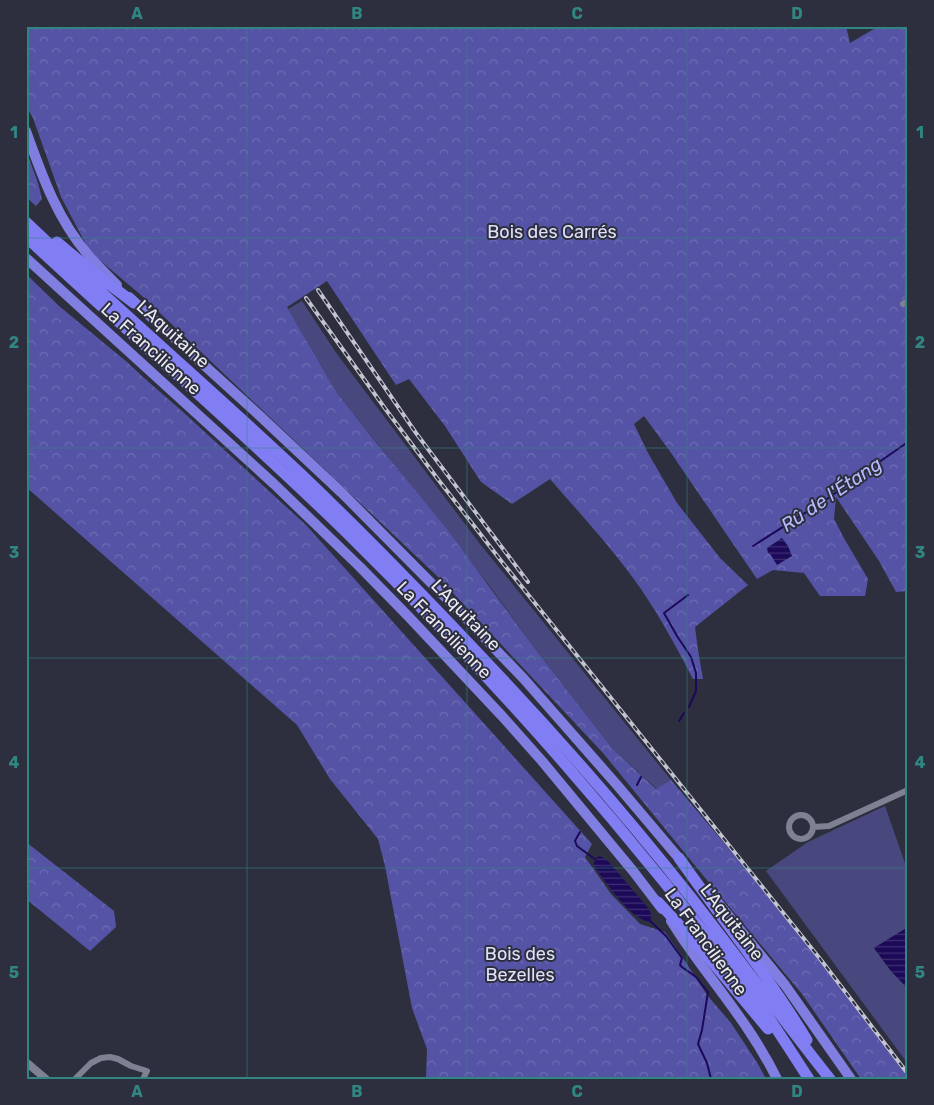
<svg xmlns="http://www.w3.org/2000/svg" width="934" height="1105" font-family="Rubik,sans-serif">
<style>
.grass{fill:#48487f}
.forest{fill:url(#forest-crowns)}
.water{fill:url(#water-rules)}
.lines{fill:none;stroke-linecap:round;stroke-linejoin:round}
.stream{stroke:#1c0a59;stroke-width:2}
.minor{stroke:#7f8091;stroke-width:6}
.tertiary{stroke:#7f8091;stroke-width:8}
.trunk{stroke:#807ee0;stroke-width:10}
.motorway{stroke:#817ef4;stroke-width:11}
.rail-casing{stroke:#c3c4cf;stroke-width:4}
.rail{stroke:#2e2f3e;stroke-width:2;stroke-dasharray:5.5;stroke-linecap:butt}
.grid{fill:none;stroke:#308782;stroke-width:1;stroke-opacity:0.55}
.labels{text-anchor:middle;stroke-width:4;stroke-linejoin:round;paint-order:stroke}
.park-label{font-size:18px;fill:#dfe1f8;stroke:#2e2f3e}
.street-label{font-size:18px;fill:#e9eaf3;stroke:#2e2f3e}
.water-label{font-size:19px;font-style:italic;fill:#b7bbfe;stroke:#2e2f3e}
.neatline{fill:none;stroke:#308782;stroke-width:2}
.grid-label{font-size:16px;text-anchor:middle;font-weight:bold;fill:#308782}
</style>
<defs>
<pattern id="forest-crowns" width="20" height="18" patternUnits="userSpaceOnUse" patternTransform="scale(1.25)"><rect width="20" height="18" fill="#5553a5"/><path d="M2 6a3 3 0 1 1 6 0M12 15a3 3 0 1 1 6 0" fill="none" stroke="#6d6cb2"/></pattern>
<pattern id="water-rules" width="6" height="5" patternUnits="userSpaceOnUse" patternTransform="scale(1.25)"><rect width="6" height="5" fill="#1c0a59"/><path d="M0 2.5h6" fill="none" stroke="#3d2e71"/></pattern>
</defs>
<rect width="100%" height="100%" fill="#2e2f3e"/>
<path class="grass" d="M 302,301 L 337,354 L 480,544 L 671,780 L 657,789 L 612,748 L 539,654 L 492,589 L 335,390 L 288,309 Z
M 885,806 L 908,872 L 908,927 L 874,948 L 891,971 L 908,989 L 908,1064 L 766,871 L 808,842 Z"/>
<path class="forest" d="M 26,26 L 846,26 L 850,43 L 879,26 L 908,26 L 908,591 L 896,592 L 879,561 L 836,497 L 834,519 L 845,540 L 868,579 L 865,596 L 820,596 L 804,573 L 773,570 L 757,579 L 669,450 L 644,416 L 634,424 L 648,453 L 677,503 L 720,558 L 748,585 L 695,627 L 698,650 L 703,679 L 693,679 C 677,648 660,617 641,589 C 614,550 581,515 550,479 L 512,504 L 481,482 L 445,426 L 409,379 L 396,385 L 327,281 L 287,307 L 335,390 L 374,440 L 446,528 L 539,654 L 612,748 L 656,789 L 671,780 L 747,870 L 844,991 L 908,1075 L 908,1079 L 861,1079 L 802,994 L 702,874 L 603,753 L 437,576 L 141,295 L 90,252 L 61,197 L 33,118 L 26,106 Z
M 26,150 L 38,183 L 42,199 L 36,206 L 26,197 Z
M 26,274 L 59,306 L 127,362 L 143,377 L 183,412 L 306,525 L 592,844 L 585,857 L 611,894 L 640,924 L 665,932 L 683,958 L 707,995 L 731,1023 L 758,1064 L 766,1079 L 426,1079 L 427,1049 L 412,1008 L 385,866 L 378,839 L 330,779 L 297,725 L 26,487 Z
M 26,842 L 114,911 L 116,927 L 90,951 L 26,899 Z"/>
<path class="water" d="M 782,538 L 788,546 L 792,556 L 777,565 L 770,554 L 768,553 L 767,548 Z
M 600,856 L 608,861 L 649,909 L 652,916 L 649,922 C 629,918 605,881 593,865 L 597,857 Z
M 908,927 L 908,989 L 891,971 L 874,948 Z"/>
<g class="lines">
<path class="stream" d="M 753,546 L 827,499 L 846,485 L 908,442
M 688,595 L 664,613 L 677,636 L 691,657 L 696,673 L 696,691 L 689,707
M 679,721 L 684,713
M 637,785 L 641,777
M 580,832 L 575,841 L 577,846 L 596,860
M 648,919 L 666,936 L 682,958 L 680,965 L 682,967 L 696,977 L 708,992 L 702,1030 L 698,1044 L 707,1063 L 711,1079"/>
<path class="minor" d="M 903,304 L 908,301
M789 827a12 12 0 1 1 24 0a12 12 0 1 1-24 0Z
M 813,827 L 829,826 L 908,790
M 75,1079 L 91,1063 L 101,1058 L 110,1057 L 118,1059 L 131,1066 L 147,1071 L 143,1079"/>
<path class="tertiary" d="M 26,1062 L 46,1079"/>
<path class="trunk" d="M 26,131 C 42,176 58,221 90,257 C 99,267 108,276 117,285
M 26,258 L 274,484 L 360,567 L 408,616 L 502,716 L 542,761 L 633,871 L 662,909
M 129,297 L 260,416 L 342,493 L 452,604 L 524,679 L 617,785 L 683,863
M 710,893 L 785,985 L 851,1079
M 671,921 C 679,934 688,947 697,959 C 726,999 755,1034 777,1079"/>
<path class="motorway" d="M 26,222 C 116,308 211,389 301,474 C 367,537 430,602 492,668 C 562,742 630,820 693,900 C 739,959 783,1020 830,1079
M 26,237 C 133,337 245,433 350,536 C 498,682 636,839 761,1007 C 778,1030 793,1055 809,1079
M 57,242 L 88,268 L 134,303
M 679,858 C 722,919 769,977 807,1040
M 658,902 L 698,945 L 768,1029"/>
<g class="rail-casing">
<path id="rail" d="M 318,290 L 416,433 L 528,582
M 306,298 L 384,407 L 437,478 L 502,562 L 821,960 L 908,1074"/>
</g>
<use href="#rail" class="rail"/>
</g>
<path class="grid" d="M 247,26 L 247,1079M 467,26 L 467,1079M 687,26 L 687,1079M 26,238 L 908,238M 26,448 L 908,448M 26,658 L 908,658M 26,868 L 908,868"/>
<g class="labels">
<g class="park-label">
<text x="552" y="238">Bois des Carrés</text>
<text x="520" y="960">Bois des<tspan x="520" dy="21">Bezelles</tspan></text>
</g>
<g class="street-label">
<text transform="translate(173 334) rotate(42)" y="6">L'Aquitaine</text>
<text transform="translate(151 349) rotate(42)" y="6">La Francilienne</text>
<text transform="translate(466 615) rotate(46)" y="6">L'Aquitaine</text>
<text transform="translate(444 630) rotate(46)" y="6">La Francilienne</text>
<text transform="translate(732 922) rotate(52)" y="6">L'Aquitaine</text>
<text transform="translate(706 942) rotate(54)" y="6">La Francilienne</text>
</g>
<g class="water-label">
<text transform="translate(831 494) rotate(-34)" y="7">Rû de l'Étang</text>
</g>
</g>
<rect width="934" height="1105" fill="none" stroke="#2e2f3e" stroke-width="55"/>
<rect x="28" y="28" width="878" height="1050" class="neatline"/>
<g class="grid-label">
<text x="137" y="19">A</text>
<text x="357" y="19">B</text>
<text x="577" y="19">C</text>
<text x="797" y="19">D</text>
<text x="14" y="138">1</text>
<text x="920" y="138">1</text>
<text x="14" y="348">2</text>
<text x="920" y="348">2</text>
<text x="14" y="558">3</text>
<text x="920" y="558">3</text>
<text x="14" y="768">4</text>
<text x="920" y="768">4</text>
<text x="14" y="978">5</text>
<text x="920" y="978">5</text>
<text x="137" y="1097">A</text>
<text x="357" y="1097">B</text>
<text x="577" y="1097">C</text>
<text x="797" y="1097">D</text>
</g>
</svg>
